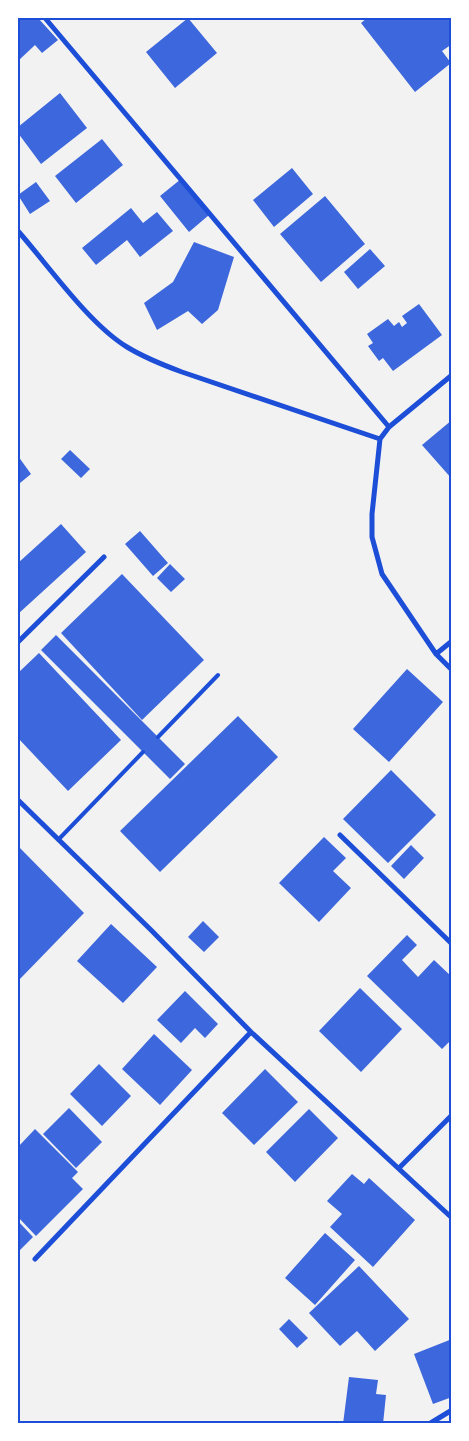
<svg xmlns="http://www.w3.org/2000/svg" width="469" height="1441" font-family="'Alegreya Sans',sans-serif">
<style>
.building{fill:#3d67dc}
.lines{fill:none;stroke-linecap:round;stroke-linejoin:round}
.service{stroke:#1d4ed8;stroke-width:4}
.minor{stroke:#1d4ed8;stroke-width:5}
.neatline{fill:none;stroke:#1d4ed8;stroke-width:2}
</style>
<rect width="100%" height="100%" fill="#f2f2f2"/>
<path class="building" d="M 18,18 L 38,18 L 58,40 L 42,53 L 35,45 L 18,61 Z
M 188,18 L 217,53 L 175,88 L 146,52 Z
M 367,18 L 447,18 L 452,24 L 452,44 L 442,51 L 451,63 L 415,92 L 361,23 Z
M 60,93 L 87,128 L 41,164 L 18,133 L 18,127 Z
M 102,139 L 123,165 L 76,203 L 55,176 Z
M 292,168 L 313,194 L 274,227 L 253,200 Z
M 181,179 L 209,215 L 189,232 L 160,196 Z
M 36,182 L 50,201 L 30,214 L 18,195 Z
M 325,196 L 365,244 L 321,282 L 280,234 Z
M 131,208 L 143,223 L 157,212 L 173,231 L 140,257 L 127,240 L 96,265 L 82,248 Z
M 194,242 L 234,257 L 218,310 L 202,324 L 188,311 L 157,330 L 144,303 L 173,282 Z
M 370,249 L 385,266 L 358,289 L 344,272 Z
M 419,304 L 442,335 L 393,371 L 383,358 L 379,361 L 368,346 L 373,343 L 367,334 L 388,319 L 394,326 L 399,322 L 402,327 L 407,323 L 402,316 Z
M 452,420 L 452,479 L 422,445 Z
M 70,450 L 90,469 L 81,478 L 61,459 Z
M 18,456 L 31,474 L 20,483 L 18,479 Z
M 61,524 L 86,552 L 18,614 L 18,563 Z
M 140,531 L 168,563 L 153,576 L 125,544 Z
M 170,564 L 185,579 L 171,592 L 157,578 Z
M 122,574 L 204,660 L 142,720 L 61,633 Z
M 56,635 L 185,764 L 170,779 L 41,650 Z
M 39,653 L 121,740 L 68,791 L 18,738 L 18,673 Z
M 407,669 L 443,702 L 389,762 L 353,729 Z
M 238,716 L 278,757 L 160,872 L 120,831 Z
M 391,770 L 436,815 L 388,863 L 343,819 Z
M 324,837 L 346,858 L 333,871 L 351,888 L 319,922 L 279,883 Z
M 411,845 L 424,858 L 404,879 L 391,866 Z
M 18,846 L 84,913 L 18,981 Z
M 203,921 L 219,937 L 204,952 L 188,937 Z
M 111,924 L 157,967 L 123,1003 L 77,961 Z
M 407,935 L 417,945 L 402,960 L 418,977 L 434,960 L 452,977 L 452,1039 L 442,1049 L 367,976 Z
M 360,988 L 402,1029 L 361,1072 L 319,1031 Z
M 185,991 L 218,1024 L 205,1038 L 195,1028 L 181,1043 L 157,1020 Z
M 154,1034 L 192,1070 L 160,1105 L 122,1069 Z
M 99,1064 L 131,1096 L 102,1126 L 70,1094 Z
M 265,1069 L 298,1102 L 254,1145 L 222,1113 Z
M 69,1108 L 102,1142 L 76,1168 L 43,1134 Z
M 309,1109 L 338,1138 L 295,1182 L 266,1152 Z
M 35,1129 L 78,1172 L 72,1178 L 83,1189 L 36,1236 L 18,1217 L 18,1147 Z
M 352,1174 L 364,1184 L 369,1178 L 415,1220 L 373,1267 L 330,1227 L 342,1214 L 327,1201 Z
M 18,1221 L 33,1237 L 18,1252 Z
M 325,1233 L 355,1260 L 315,1305 L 285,1278 Z
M 359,1266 L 409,1319 L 375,1351 L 357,1331 L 340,1346 L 309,1313 Z
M 289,1319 L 308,1338 L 297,1348 L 279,1329 Z
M 452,1339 L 452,1397 L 433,1404 L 414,1354 Z
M 349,1377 L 378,1380 L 376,1394 L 386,1395 L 383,1424 L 343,1424 Z"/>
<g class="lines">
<path class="service" d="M 158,737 L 218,675
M 59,839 L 143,752"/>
<path class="minor" d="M 45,18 L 389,427
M 18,231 C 48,265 89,324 127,347 C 145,358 163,365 182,372 L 380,439
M 452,641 L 436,654 L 452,670
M 18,642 L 104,557
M 436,654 L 382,574 L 372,537 L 372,514 L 380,439 L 389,427 L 452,375
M 18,800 L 151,930 L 251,1032 L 452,1218
M 340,835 L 452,944
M 399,1168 L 452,1115
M 35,1259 L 251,1032
M 429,1424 L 452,1410"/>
</g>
<rect width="469" height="1441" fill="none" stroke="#ffffff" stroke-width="38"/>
<rect x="19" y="19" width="431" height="1403" class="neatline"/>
</svg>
